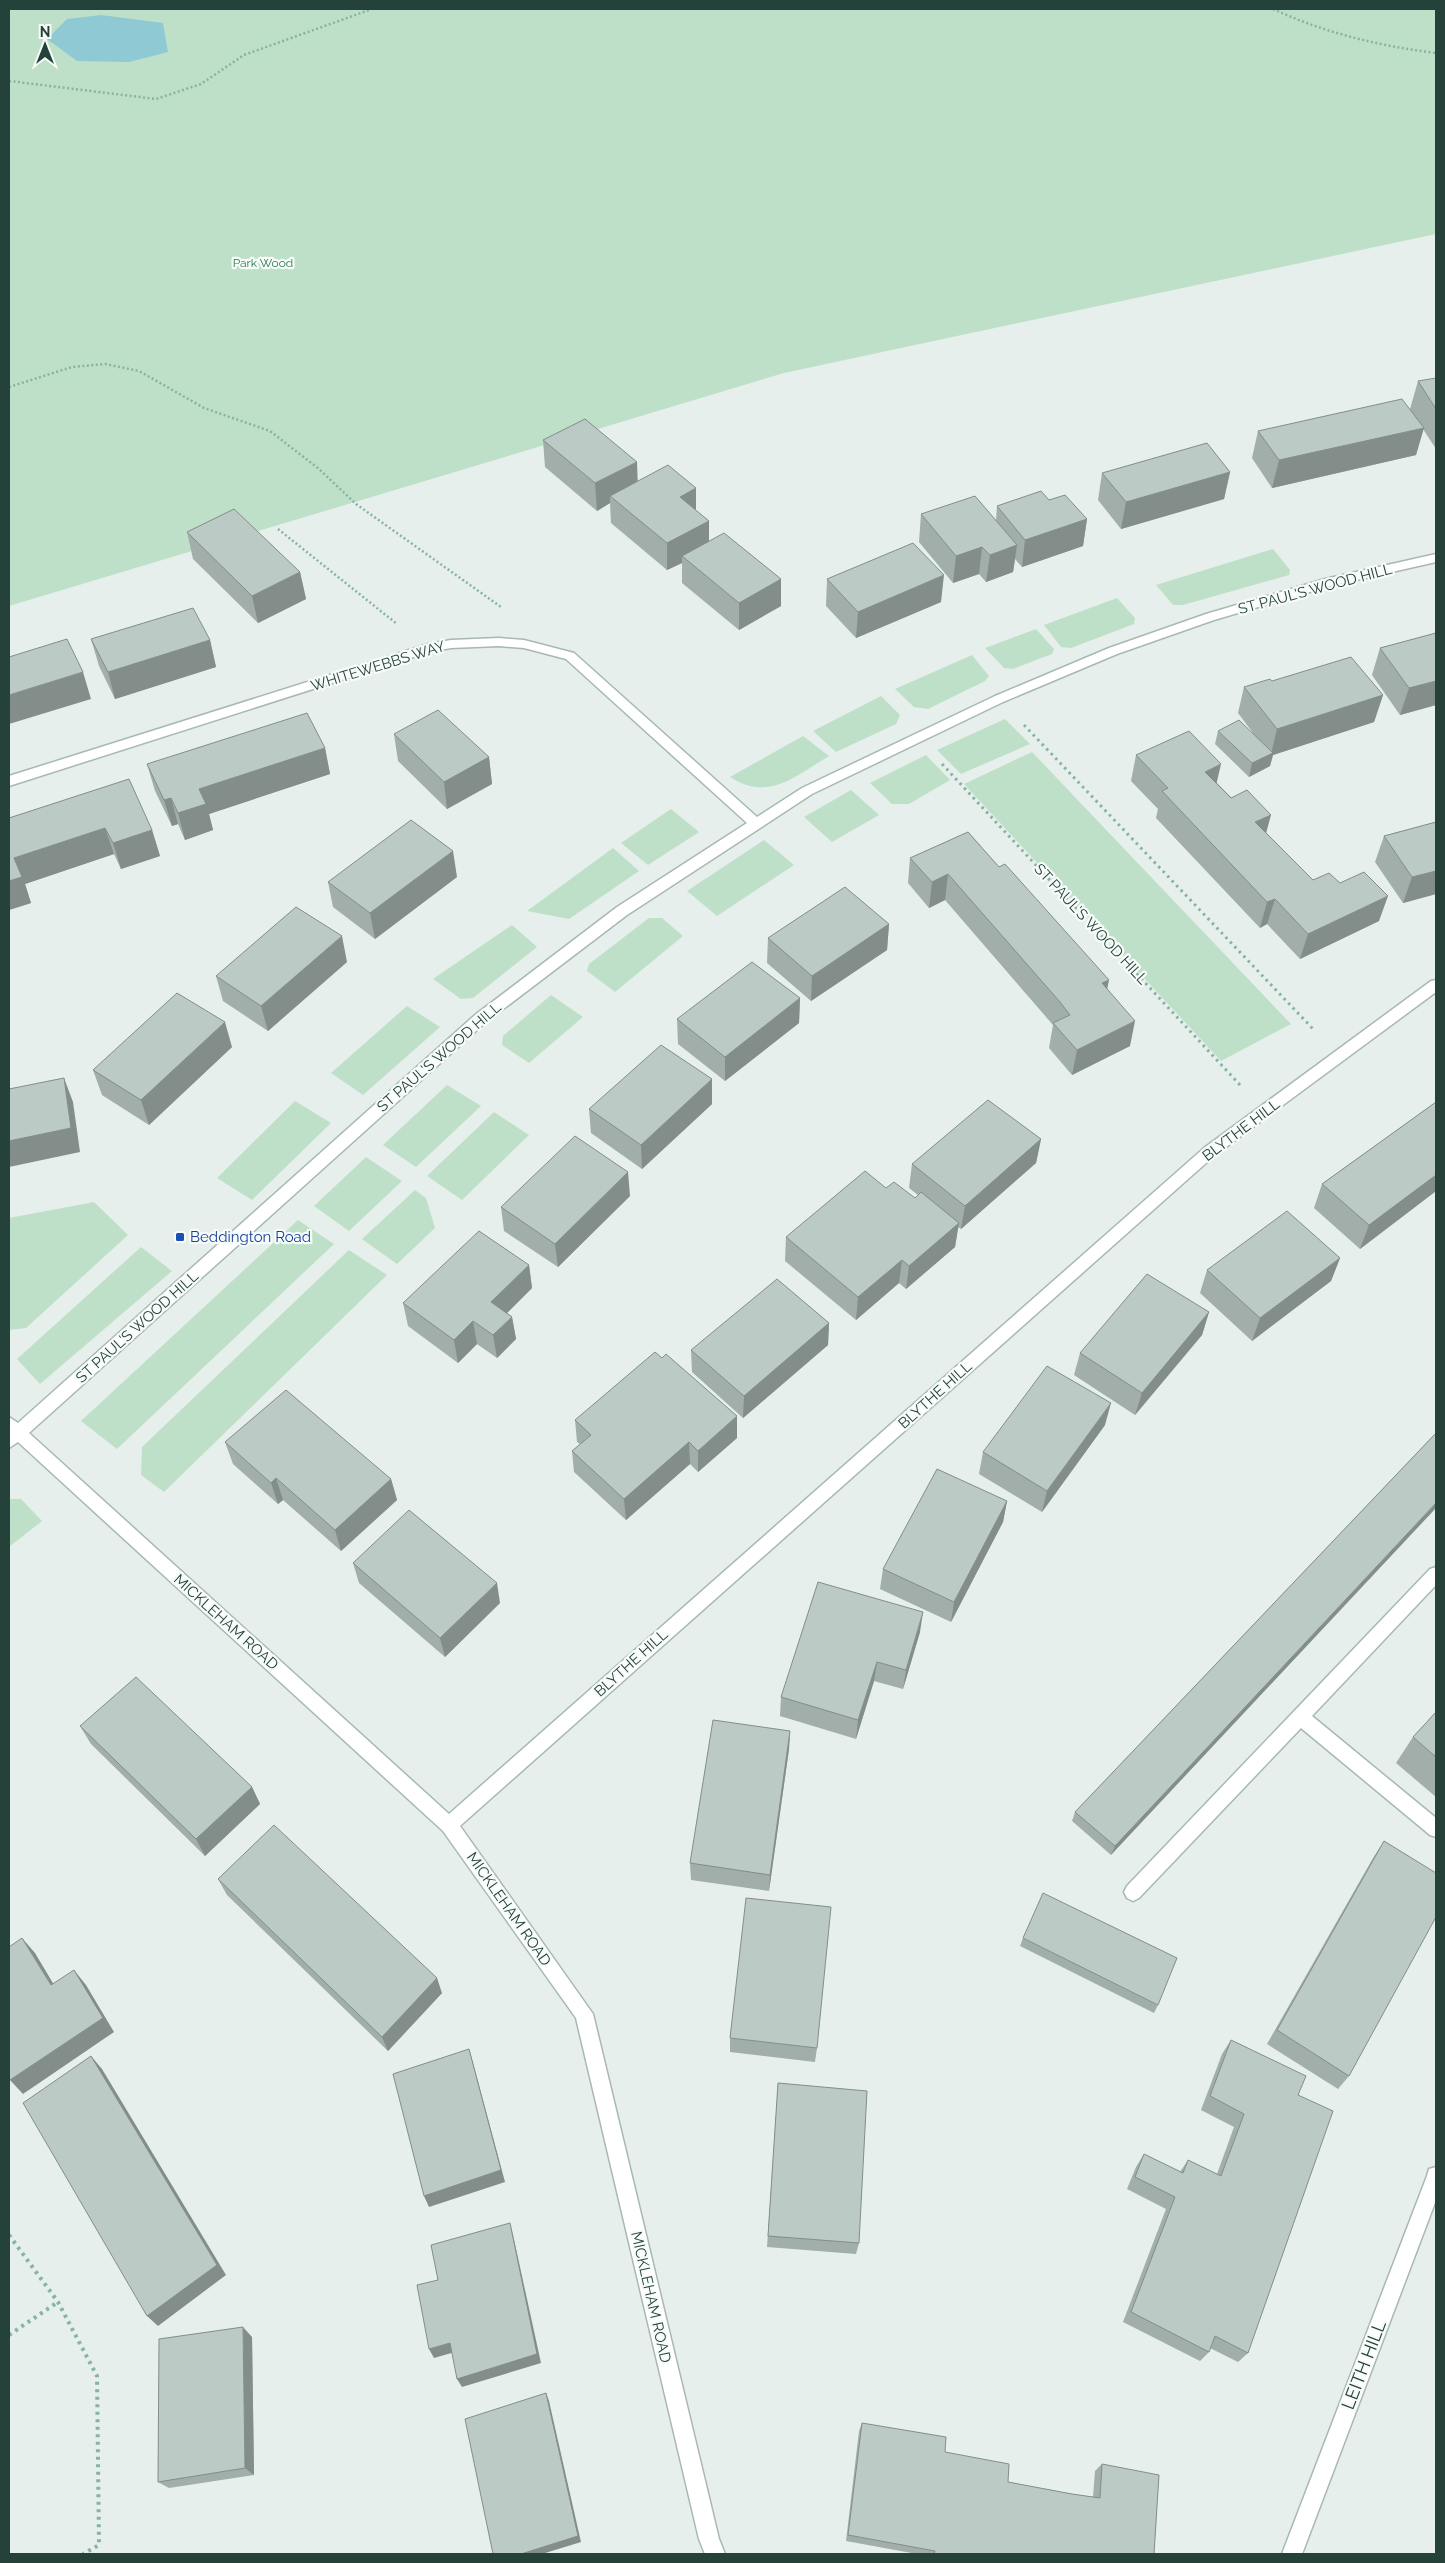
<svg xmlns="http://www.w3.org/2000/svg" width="1445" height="2563" font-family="Raleway,sans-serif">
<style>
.green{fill:#bfe0c8}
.water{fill:#8ec9d4}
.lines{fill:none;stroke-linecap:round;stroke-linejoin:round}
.minor-casing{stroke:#a8b8b2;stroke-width:3}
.path-far2{stroke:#86b3a5;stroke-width:2.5;stroke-dasharray:2 2.5;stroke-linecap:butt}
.path-far1{stroke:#86b3a5;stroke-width:3;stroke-dasharray:2.5 4;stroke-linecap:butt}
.path{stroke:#86b3a5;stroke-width:4;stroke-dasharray:3 4.5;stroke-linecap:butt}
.minor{fill:#fff;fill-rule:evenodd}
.wall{fill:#a1aea9}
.shaded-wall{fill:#838d89}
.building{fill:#bbcac4;stroke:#838d89}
.transit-dot{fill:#1a4fb4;stroke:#f7fbf9;stroke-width:2}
.labels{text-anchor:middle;stroke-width:4.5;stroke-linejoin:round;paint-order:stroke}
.far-park-label{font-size:12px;fill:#2d7a4b;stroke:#f7fbf9}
.street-label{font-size:15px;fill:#24423a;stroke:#f7fbf9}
.transit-label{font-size:15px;fill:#164399;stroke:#f7fbf9;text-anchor:start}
.near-street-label{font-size:18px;fill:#24423a;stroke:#f7fbf9}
</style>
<rect width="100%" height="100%" fill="#e6efeb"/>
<path class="green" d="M 9,9 L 1436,9 L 1436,234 L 784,373 L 9,606 Z
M 1273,549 L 1290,570 L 1289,575 L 1183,605 L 1173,605 L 1156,585 Z
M 1117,598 L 1135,618 L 1134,624 L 1071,648 L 1061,647 L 1044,625 Z
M 1036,629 L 1054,649 L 1052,654 L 1013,669 L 1004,668 L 985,648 Z
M 972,655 L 989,676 L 985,681 L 928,709 L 914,707 L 895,689 Z
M 881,696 L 900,715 L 896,724 L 836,752 L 813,731 Z
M 1005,719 L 1030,744 L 961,774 L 937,750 Z
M 803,736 L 829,756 C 795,776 769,802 730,777 Z
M 1032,752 L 1291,1024 L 1221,1061 L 964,784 Z
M 926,755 L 950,780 L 909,804 L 892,804 L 870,783 Z
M 851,790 L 879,815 L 832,842 L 804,817 Z
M 671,809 L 699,832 L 648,865 L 621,843 Z
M 764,840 L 794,865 L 717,916 L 687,891 Z
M 613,848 L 639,871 L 569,919 L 527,911 Z
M 649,918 L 662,918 L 683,936 L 615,992 L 587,971 L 589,964 Z
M 512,925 L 537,947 L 473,998 L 461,999 L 433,979 Z
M 551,995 L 583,1017 L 529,1063 L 502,1045 L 503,1036 Z
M 407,1006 L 440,1027 L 363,1095 L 331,1073 Z
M 447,1085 L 481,1106 L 416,1167 L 383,1145 Z
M 295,1101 L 331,1123 L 252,1200 L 217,1178 Z
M 494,1112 L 529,1135 L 462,1200 L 427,1176 Z
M 366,1157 L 402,1181 L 349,1231 L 314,1206 Z
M 415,1190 L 426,1198 L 435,1228 L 397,1264 L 362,1239 Z
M 94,1202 L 128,1235 L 26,1328 L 9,1330 L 9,1218 Z
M 298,1220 L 334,1244 L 117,1449 L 81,1421 Z
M 141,1247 L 172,1271 L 40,1384 L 17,1359 Z
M 349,1250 L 387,1275 L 164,1492 L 141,1475 L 142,1447 Z
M 9,1499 L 21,1499 L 42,1521 L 9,1547 Z"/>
<path class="water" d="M 101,15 L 163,23 L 168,52 L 129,62 L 77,61 L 47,39 L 67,19 Z"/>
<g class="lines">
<g class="minor-casing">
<path id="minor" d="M 1436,554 L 1436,562 L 1330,586 L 1214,620 L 1117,654 L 1003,702 L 812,794 L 627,915 L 485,1023 L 29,1433 L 449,1814 L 1204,1148 L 1431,981 L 1436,980 L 1436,992 L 1214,1156 L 460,1826 L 593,2014 L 719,2539 L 725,2554 L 705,2554 L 699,2539 L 576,2018 L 443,1831 L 18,1442 L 9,1448 L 9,1417 L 18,1423 L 475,1015 L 617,907 L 747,823 L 566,659 L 524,648 L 499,646 L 451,648 L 429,652 L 9,786 L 9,776 L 428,644 L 451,640 L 499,638 L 524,640 L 574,653 L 757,817 L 802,788 L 995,696 L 1109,648 L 1206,614 L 1325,579 Z
M 1436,1567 L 1436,1585 L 1312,1716 L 1436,1818 L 1436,1837 L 1430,1835 L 1301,1728 L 1139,1898 L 1133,1901 L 1127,1898 L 1124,1892 L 1127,1886 L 1430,1569 Z
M 1436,2167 L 1436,2200 L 1302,2554 L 1282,2554 L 1427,2176 L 1429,2169 Z"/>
</g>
<path class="path-far2" d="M 1273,9 C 1325,33 1379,46 1436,53
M 9,81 L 156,99 L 201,84 L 244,55 L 372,9
M 9,387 L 72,367 L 105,364 L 139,371 L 204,408 L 270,431 L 319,469 L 356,504 L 501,607
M 278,529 L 397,624"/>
<path class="path-far1" d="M 1024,725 L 1314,1030
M 942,764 L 1241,1086"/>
<path class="path" d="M 9,2235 L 58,2302 L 97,2376 L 99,2545 L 83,2554
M 9,2335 L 58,2302"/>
<use href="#minor" class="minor"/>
</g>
<path class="wall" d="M 1436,378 L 1436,449 L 1423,429 L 1416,455 L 1272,488 L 1252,458 L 1258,431 L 1415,417 L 1410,409 L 1418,381 Z
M 543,440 L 637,462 L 637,481 L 696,511 L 709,521 L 709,541 L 781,606 L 739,630 L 682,583 L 682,563 L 667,570 L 611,523 L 610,503 L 597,511 L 545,467 Z
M 1230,472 L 1224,499 L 1121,529 L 1098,500 L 1102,473 Z
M 1049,500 L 1087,519 L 1083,546 L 1022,567 L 1015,559 L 1013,572 L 986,582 L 979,574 L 953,583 L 919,542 L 921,514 L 996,520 L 997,506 Z
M 187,532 L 300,572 L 306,599 L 258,623 L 193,559 Z
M 827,579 L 941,602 L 856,638 L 826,606 Z
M 1436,633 L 1436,705 L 1400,715 L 1372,675 L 1380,648 Z
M 91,639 L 210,640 L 216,667 L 115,699 L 99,666 Z
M 1272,681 L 1383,695 L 1374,722 L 1273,755 L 1270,766 L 1249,777 L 1215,744 L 1218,731 L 1253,733 L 1238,713 L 1244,687 Z
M 394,734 L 489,757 L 492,784 L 447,809 L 398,761 Z
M 325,748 L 330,774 L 209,814 L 213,830 L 185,840 L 178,824 L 172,826 L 155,791 L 147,764 Z
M 1136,755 L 1217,783 L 1313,880 L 1379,921 L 1300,959 L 1267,924 L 1260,928 L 1156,818 L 1158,809 L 1131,781 Z
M 9,818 L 152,830 L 160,856 L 121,869 L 114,854 L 25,884 L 31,903 L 9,910 Z
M 1436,822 L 1436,894 L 1403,903 L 1375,862 L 1384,836 Z
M 968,832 L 1107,989 L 1130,1046 L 1072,1075 L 1049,1048 L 1053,1025 L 945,900 L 929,908 L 908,883 L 910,858 Z
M 457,877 L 375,939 L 333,907 L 328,882 Z
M 889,924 L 887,950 L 811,1001 L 767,963 L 768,938 Z
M 347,962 L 268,1031 L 223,1001 L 216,976 Z
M 800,998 L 799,1023 L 725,1081 L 678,1044 L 677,1019 Z
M 232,1047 L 149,1125 L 102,1095 L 93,1070 Z
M 712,1079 L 712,1104 L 642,1169 L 591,1133 L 589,1109 Z
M 1436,1102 L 1436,1191 L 1360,1249 L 1314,1208 L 1322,1184 Z
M 1041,1139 L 1036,1163 L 961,1229 L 958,1227 L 955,1247 L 906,1289 L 899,1283 L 856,1320 L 785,1261 L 786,1237 L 886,1188 L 915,1198 L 918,1195 L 909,1188 L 912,1164 Z
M 630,1196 L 558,1267 L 504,1231 L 501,1207 Z
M 1340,1258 L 1331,1281 L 1252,1341 L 1200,1293 L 1207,1270 Z
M 529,1265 L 532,1288 L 507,1313 L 512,1317 L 516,1339 L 497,1358 L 477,1344 L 458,1363 L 408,1326 L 403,1303 Z
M 1209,1312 L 1202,1335 L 1135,1415 L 1074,1375 L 1080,1353 Z
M 829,1323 L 828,1345 L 743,1418 L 692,1372 L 691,1350 Z
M 575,1420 L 737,1438 L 698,1472 L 690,1464 L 626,1520 L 574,1472 L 572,1451 L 580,1444 L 577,1442 Z
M 1105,1425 L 1042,1512 L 979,1474 L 983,1452 Z
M 1436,1433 L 1111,1855 L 1072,1821 L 1075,1812 Z
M 225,1442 L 391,1479 L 397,1500 L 341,1551 L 283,1500 L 278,1504 L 233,1464 Z
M 1007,1501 L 1003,1522 L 951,1622 L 880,1589 L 883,1569 Z
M 353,1563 L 500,1603 L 445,1657 L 359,1583 Z
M 920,1632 L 903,1689 L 874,1681 L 856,1739 L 780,1716 L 781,1697 Z
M 1436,1712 L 1436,1797 L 1396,1763 L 1413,1737 Z
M 80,1726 L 252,1787 L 260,1804 L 205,1856 L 91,1744 Z
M 790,1731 L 789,1749 L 769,1891 L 691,1880 L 690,1863 Z
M 1384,1841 L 1349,2076 L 1338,2089 L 1267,2044 L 1373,1858 Z
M 218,1879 L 442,1993 L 388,2051 L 227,1895 Z
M 1023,1938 L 1158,2005 L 1154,2013 L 1020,1946 Z
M 730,2038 L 817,2048 L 815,2062 L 730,2052 Z
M 1231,2040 L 1298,2095 L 1248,2353 L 1238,2362 L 1210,2348 L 1209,2352 L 1200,2361 L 1123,2322 L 1166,2209 L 1127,2189 L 1136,2167 L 1144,2154 L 1180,2172 L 1188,2160 L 1217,2174 L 1234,2127 L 1201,2110 L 1222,2054 Z
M 778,2083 L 859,2243 L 856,2254 L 767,2247 Z
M 252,2337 L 254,2475 L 169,2488 L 158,2482 Z
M 862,2423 L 945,2452 L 1008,2482 L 1072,2494 L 1093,2497 L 1095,2471 L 1102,2464 L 1154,2554 L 917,2554 L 846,2541 L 859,2431 Z"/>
<path class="shaded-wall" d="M 1424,428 L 1416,455 L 1272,488 L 1279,460 Z
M 637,462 L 638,489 L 610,496 L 610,503 L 597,511 L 595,483 Z
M 1230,472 L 1224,499 L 1121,529 L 1126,502 Z
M 696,488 L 696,516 L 680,497 Z
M 1087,519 L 1083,546 L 1022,567 L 1025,540 Z
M 709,521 L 709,548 L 682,556 L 682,563 L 667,570 L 667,543 Z
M 1017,545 L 1013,572 L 986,582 L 990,555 Z
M 982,547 L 979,574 L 953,583 L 956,556 Z
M 300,572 L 306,599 L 258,623 L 252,596 Z
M 944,575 L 941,602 L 856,638 L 858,612 Z
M 781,579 L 781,606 L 739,630 L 739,603 Z
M 210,640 L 216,667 L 115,699 L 108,672 Z
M 83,672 L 91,699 L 9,724 L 9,695 Z
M 1436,681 L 1436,705 L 1400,715 L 1409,688 Z
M 1383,695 L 1374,722 L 1273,755 L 1270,766 L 1249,777 L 1252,763 L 1271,754 L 1277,729 Z
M 325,748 L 330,774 L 209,814 L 213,830 L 185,840 L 178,813 L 199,789 Z
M 489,757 L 492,784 L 447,809 L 444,782 Z
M 1221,764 L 1215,790 L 1205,772 Z
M 171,798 L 178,824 L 172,826 L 164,800 Z
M 1271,815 L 1264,841 L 1255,822 Z
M 105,828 L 114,854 L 25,884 L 31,903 L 9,910 L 9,881 L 14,858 Z
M 152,830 L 160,856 L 121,869 L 113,843 Z
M 453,851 L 457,877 L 375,939 L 370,913 Z
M 1436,871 L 1436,894 L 1403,903 L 1412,877 Z
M 948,874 L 945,900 L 929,908 L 932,882 Z
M 1388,896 L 1379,921 L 1300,959 L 1308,934 Z
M 1275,899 L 1267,924 L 1260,928 L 1267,902 Z
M 889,924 L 887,950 L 811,1001 L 812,976 Z
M 342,936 L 347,962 L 268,1031 L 261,1006 Z
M 1109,980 L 1104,1005 L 1102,983 Z
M 800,998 L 799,1023 L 725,1081 L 725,1057 Z
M 1135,1021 L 1130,1046 L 1072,1075 L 1077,1050 Z
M 225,1022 L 232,1047 L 149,1125 L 141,1100 Z
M 64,1078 L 73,1102 L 80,1152 L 9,1167 L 9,1141 Z
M 712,1079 L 712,1104 L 642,1169 L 641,1145 Z
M 1041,1139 L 1036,1163 L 961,1229 L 965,1206 Z
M 628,1172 L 630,1196 L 558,1267 L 555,1244 Z
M 1436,1175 L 1436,1191 L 1360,1249 L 1369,1225 Z
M 959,1223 L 955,1247 L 906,1289 L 909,1266 Z
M 1340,1258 L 1331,1281 L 1252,1341 L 1260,1318 Z
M 902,1260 L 899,1283 L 856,1320 L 858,1297 Z
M 529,1265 L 532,1288 L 495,1325 L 491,1302 Z
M 1209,1312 L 1202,1335 L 1135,1415 L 1142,1393 Z
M 512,1317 L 516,1339 L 497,1358 L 493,1335 Z
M 473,1321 L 477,1344 L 458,1363 L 454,1340 Z
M 829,1323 L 828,1345 L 743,1418 L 744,1396 Z
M 1111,1403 L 1105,1425 L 1042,1512 L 1047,1491 Z
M 737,1416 L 737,1438 L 698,1472 L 698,1451 Z
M 689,1442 L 690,1464 L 626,1520 L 624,1499 Z
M 276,1478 L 283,1500 L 278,1504 L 271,1483 Z
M 391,1479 L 397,1500 L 341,1551 L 335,1530 Z
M 1007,1501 L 1003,1522 L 951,1622 L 954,1602 Z
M 1436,1503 L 1436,1508 L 1111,1855 L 1115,1846 Z
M 497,1583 L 500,1603 L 445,1657 L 440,1638 Z
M 923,1612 L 920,1632 L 903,1689 L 906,1670 Z
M 877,1662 L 874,1681 L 856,1739 L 858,1720 Z
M 790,1731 L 789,1749 L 769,1891 L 770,1875 Z
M 252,1787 L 260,1804 L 205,1856 L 196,1839 Z
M 22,1938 L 35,1953 L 63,2000 L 51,1985 Z
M 74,1970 L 86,1985 L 114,2032 L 23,2094 L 10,2080 Z
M 437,1978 L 442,1993 L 388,2051 L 382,2037 Z
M 469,2049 L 473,2063 L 505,2182 L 429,2207 L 424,2196 Z
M 91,2056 L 102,2069 L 226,2275 L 158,2326 L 147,2316 Z
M 510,2223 L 513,2235 L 541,2363 L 462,2387 L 457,2379 Z
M 243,2327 L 252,2337 L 254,2475 L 245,2468 Z
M 450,2343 L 455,2352 L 434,2358 L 429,2349 Z
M 546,2393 L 549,2401 L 581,2542 L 542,2554 L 521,2554 Z"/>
<path class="building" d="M 1436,378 L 1436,409 L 1418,381 Z
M 1402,399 L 1424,428 L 1279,460 L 1258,431 Z
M 585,419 L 637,462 L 595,483 L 543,440 Z
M 1207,443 L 1230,472 L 1126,502 L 1102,473 Z
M 668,465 L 696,488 L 680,497 L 709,521 L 667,543 L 610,496 Z
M 1041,491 L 1049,500 L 1065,495 L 1087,519 L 1025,540 L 997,506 Z
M 975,496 L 1017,545 L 990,555 L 982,547 L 956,556 L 921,514 Z
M 234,509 L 300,572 L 252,596 L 187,532 Z
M 724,533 L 781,579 L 739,603 L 682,556 Z
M 913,543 L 944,575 L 858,612 L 827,579 Z
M 193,608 L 210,640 L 108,672 L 91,639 Z
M 1436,633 L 1436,681 L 1409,688 L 1380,648 Z
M 67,639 L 83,672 L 9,695 L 9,657 Z
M 1351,657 L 1383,695 L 1277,729 L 1244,687 L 1270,679 L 1272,681 Z
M 438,710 L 489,757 L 444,782 L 394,734 Z
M 307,713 L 325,748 L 199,789 L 206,804 L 178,813 L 171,798 L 164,800 L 147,764 Z
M 1239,720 L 1273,753 L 1252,763 L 1218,731 Z
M 1189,731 L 1221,764 L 1205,772 L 1231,798 L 1247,790 L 1271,815 L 1255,822 L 1313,880 L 1329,873 L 1340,883 L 1364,872 L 1388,896 L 1308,934 L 1275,899 L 1267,902 L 1162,791 L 1168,788 L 1136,755 Z
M 129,779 L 152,830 L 113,843 L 105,828 L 14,858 L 22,877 L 9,881 L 9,818 Z
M 411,820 L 453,851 L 370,913 L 328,882 Z
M 1436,822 L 1436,871 L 1412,877 L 1384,836 Z
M 968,832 L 999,867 L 1005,864 L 1109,980 L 1102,983 L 1135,1021 L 1077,1050 L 1053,1023 L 1070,1015 L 1060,1002 L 948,874 L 932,882 L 910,858 Z
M 845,887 L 889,924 L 812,976 L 768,938 Z
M 296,907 L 342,936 L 261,1006 L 216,976 Z
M 752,962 L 800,998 L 725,1057 L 677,1019 Z
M 177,993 L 225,1022 L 141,1100 L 93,1070 Z
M 661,1045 L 712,1079 L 641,1145 L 589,1109 Z
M 64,1078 L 71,1128 L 9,1141 L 9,1089 Z
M 988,1100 L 1041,1139 L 965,1206 L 912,1164 Z
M 1436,1102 L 1436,1175 L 1369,1225 L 1322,1184 Z
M 575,1136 L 628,1172 L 555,1244 L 501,1207 Z
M 865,1171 L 886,1188 L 894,1182 L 915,1198 L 921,1192 L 959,1223 L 909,1266 L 902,1260 L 858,1297 L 786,1237 Z
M 1287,1211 L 1340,1258 L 1260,1318 L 1207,1270 Z
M 479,1231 L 529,1265 L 491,1302 L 512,1317 L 493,1335 L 473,1321 L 454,1340 L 403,1303 Z
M 1147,1274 L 1209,1312 L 1142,1393 L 1080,1353 Z
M 777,1279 L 829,1323 L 744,1396 L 691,1350 Z
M 655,1352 L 662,1358 L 666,1354 L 737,1416 L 698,1451 L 689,1442 L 624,1499 L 572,1451 L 591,1435 L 575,1420 Z
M 1047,1366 L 1111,1403 L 1047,1491 L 983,1452 Z
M 286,1390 L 391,1479 L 335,1530 L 276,1478 L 271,1483 L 225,1442 Z
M 1436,1433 L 1436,1503 L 1115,1846 L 1075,1812 Z
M 937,1469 L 1007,1501 L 954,1602 L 883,1569 Z
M 409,1510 L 497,1583 L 440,1638 L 353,1563 Z
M 818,1582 L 923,1612 L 906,1670 L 877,1662 L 858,1720 L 781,1697 Z
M 136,1677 L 252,1787 L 196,1839 L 80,1726 Z
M 1436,1712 L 1436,1757 L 1413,1737 Z
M 713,1720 L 790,1731 L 770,1875 L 690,1863 Z
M 274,1825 L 437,1978 L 382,2037 L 218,1879 Z
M 1384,1841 L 1436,1873 L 1436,1917 L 1349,2076 L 1277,2030 Z
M 1043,1893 L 1177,1958 L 1158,2005 L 1023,1938 Z
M 746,1898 L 831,1907 L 817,2048 L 730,2038 Z
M 22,1938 L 51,1985 L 74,1970 L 103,2018 L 10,2080 L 9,2078 L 9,1947 Z
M 1231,2040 L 1306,2076 L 1298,2095 L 1333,2111 L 1248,2353 L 1215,2336 L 1209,2352 L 1131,2312 L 1175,2197 L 1135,2177 L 1144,2154 L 1183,2173 L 1188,2160 L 1221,2176 L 1244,2114 L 1210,2096 Z
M 469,2049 L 501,2170 L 424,2196 L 393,2074 Z
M 91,2056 L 217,2265 L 147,2316 L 23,2103 Z
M 778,2083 L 867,2091 L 859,2243 L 768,2236 Z
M 510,2223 L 537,2354 L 457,2379 L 450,2343 L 429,2349 L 417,2285 L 438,2280 L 431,2245 Z
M 243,2327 L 245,2468 L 158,2482 L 159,2339 Z
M 546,2393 L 578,2536 L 521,2554 L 493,2554 L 465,2419 Z
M 862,2423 L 946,2437 L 945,2452 L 1009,2464 L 1008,2482 L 1072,2494 L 1100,2498 L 1102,2464 L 1159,2475 L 1154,2554 L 934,2554 L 935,2551 L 848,2535 Z"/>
<rect class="transit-dot" x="175" y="1232" width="10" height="10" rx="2.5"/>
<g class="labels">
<g class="far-park-label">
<text x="263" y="267">Park Wood</text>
</g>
<g class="street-label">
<text transform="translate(1315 589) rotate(-15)" y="5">ST PAUL'S WOOD HILL</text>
<text transform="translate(378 666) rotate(-17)" y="5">WHITEWEBBS WAY</text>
<text transform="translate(1091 924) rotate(47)" y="5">ST PAUL'S WOOD HILL</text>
<text transform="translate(439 1057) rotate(-41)" y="5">ST PAUL'S WOOD HILL</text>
<text transform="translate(1241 1130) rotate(-37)" y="5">BLYTHE HILL</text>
<text transform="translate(137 1327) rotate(-42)" y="5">ST PAUL'S WOOD HILL</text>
<text transform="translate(935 1395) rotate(-42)" y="5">BLYTHE HILL</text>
<text transform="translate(226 1622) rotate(42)" y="5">MICKLEHAM ROAD</text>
<text transform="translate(631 1663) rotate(-42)" y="5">BLYTHE HILL</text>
<text transform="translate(509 1909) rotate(55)" y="5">MICKLEHAM ROAD</text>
<text transform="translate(651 2297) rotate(77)" y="5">MICKLEHAM ROAD</text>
</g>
<g class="transit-label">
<text x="190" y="1242">Beddington Road</text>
</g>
<g class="near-street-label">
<text transform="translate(1364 2365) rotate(-69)" y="6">LEITH HILL</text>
</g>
</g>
<rect width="1445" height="2563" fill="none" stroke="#24423a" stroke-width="20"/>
<g transform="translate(45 45)" stroke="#f7fbf9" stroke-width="4" paint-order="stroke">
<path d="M0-4L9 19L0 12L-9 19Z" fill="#24423a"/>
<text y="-8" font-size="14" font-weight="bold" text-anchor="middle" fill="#24423a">N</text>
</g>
</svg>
